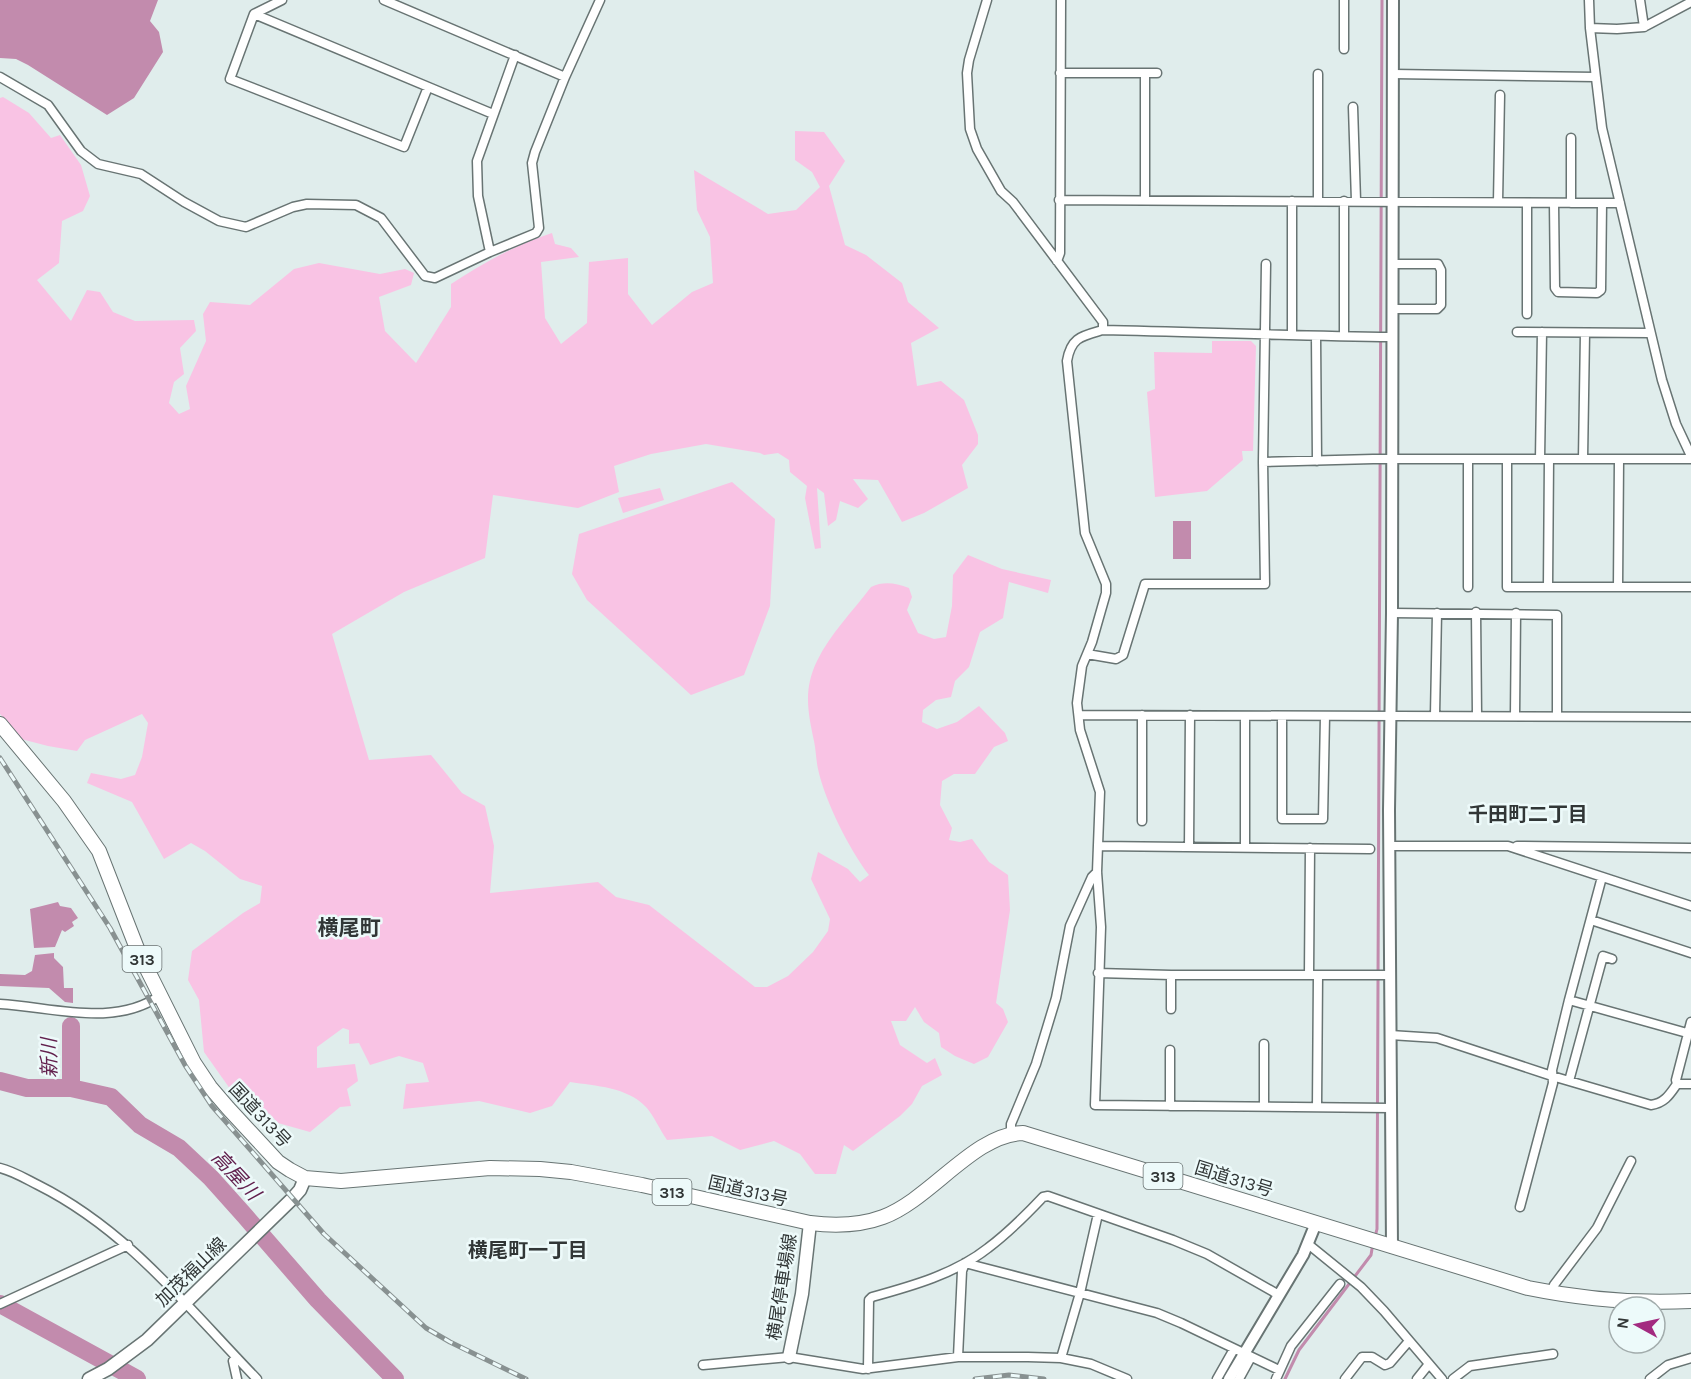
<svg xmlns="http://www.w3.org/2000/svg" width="1691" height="1379" font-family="Karla,'Noto Sans JP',sans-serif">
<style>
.green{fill:#f9c3e4}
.water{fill:#c28bad}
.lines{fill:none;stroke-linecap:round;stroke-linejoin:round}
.stream{stroke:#c28bad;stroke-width:3}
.river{stroke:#c28bad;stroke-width:18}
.minor-casing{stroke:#687473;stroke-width:11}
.tertiary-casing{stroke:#687473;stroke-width:14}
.secondary-casing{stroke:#687473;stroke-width:15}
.trunk-casing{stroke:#687473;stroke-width:16}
.minor{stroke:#fff;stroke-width:8}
.tertiary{stroke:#fff;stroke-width:10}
.secondary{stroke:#fff;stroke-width:12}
.trunk{stroke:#fff;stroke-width:14}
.rail-casing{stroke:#889191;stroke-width:5}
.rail{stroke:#edfafa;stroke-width:3;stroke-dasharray:9;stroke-linecap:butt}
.labels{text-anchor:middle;stroke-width:5;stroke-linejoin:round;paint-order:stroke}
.shield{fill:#edfafa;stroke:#697171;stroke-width:1.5}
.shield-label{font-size:16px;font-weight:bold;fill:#313636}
.street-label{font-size:18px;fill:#313636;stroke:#edfafa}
.neighbourhood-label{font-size:20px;font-weight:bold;fill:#313636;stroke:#edfafa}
.water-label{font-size:20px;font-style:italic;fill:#62204e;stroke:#edfafa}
.quarter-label{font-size:21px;font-weight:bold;fill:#313636;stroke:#edfafa}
</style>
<rect width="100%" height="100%" fill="#e0edec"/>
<path class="green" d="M 3,97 L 29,113 L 51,138 L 60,135 L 81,165 L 90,196 L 83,211 L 62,221 L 59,263 L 37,280 L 71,321 L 87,290 L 100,292 L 113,312 L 135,321 L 194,320 L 196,331 L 180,348 L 184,374 L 174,382 L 169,403 L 179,414 L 190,409 L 186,386 L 206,341 L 203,314 L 210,302 L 250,305 L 294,269 L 319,263 L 380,274 L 405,269 L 414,273 L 411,285 L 379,297 L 385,331 L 416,363 L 451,307 L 451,284 C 483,263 515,245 552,233 L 555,244 L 571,248 L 579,257 L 541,262 L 545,318 L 561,344 L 587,323 L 589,262 L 628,258 L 628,294 L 652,325 L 692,292 L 713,283 L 710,237 L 697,210 L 694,170 L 768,214 L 796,210 L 820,187 L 812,172 L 795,160 L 795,131 L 824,132 L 845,161 L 829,186 L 845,245 L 866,255 L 902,283 L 908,302 L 939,328 L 911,343 L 917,386 L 941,381 L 964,400 L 978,435 L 978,444 L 962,465 L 968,488 L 924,513 L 902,522 L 878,480 L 853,479 L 868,499 L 858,508 L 840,501 L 836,520 L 828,526 L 824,493 L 817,488 L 821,548 L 815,549 L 805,498 L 807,486 L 790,472 L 789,460 L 778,453 L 764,455 L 760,453 L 706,444 L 651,454 L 614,466 L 619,492 L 578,508 L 493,495 L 485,558 L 404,592 L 332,634 L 369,760 L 431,755 L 462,793 L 485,806 L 494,846 L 490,893 L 598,882 L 616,897 L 649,905 L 755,987 L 767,987 L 788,976 L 813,952 L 828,931 L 830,919 L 811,879 L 818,852 L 848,869 L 860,882 L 869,875 C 849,849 825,801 818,769 C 816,760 816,750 814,741 C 808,712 803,690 817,661 C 830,634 853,611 871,587 C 884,581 895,583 909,588 L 912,597 L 907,610 L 918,633 L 934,639 L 946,637 L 952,606 L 953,575 L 968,555 L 1002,569 L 1051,580 L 1048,593 L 1009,582 L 1003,618 L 980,632 L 969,667 L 955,681 L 951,697 L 936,700 L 923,710 L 922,722 L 937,729 L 957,722 L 979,706 L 1005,733 L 1008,741 L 994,747 L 975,774 L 954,774 L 942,781 L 940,805 L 952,828 L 949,840 L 960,842 L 972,839 L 989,862 L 1008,875 L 1010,910 L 996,1003 L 1003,1009 L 1008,1022 L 988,1057 L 974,1064 L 955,1056 L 941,1047 L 939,1033 L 924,1022 L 915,1007 L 906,1021 L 891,1021 L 900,1045 L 927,1063 L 935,1058 L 942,1075 L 922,1086 L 912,1104 L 900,1116 L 853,1151 L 844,1145 L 836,1174 L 815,1174 L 800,1154 L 774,1141 L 740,1150 L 712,1136 L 667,1140 C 660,1130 654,1116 646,1107 C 627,1087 596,1086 570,1082 L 552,1106 L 530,1113 L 479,1101 L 403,1109 L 406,1084 L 429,1082 L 423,1063 L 399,1056 L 370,1065 L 359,1043 L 349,1044 L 349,1030 L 343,1028 L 317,1047 L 317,1068 L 355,1064 L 358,1081 L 347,1089 L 351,1106 L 340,1107 L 310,1132 L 278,1123 L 270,1114 L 240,1103 L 204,1052 L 199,1000 L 188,980 L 192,951 L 243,913 L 260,903 L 262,886 L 240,879 L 205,851 L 191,843 L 164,859 L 132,802 L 87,783 L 91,773 L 121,779 L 135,775 L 142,757 L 148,723 L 142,714 L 85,740 L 77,751 L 48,746 L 21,739 L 0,714 L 0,98 Z
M 1212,341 L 1251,341 L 1256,346 L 1253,451 L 1242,451 L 1243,460 L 1207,491 L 1155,497 L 1147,392 L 1155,389 L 1154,352 L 1212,353 Z
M 732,482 L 775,519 L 770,606 L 744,675 L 691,695 L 587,600 L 572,574 L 579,534 Z
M 660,488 L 664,500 L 623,513 L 618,498 Z"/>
<path class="water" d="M 0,0 L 158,0 L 150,21 L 159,32 L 163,52 L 134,98 L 107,115 L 28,65 L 16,59 L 0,58 Z
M 1173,521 L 1191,521 L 1191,559 L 1173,559 Z
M 58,902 L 60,906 L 71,908 L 78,918 L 72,922 L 74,926 L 65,932 L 62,930 L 55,947 L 34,948 L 30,909 Z
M 54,953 L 54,958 L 63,967 L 64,988 L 73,988 L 73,1003 L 65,1002 L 49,988 L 0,986 L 0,974 L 25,975 L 32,971 L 35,955 Z"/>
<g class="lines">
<path class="stream" d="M 1375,1237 L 1377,1229 L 1382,0
M 1285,1379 L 1299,1350 L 1371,1255 L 1373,1243"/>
<path class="river" d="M 71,1026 L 71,1088
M 0,1081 L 27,1088 L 71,1088 L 111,1097 L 140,1125 L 179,1148 L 211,1178 L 245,1216 L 318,1300 L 395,1379
M 0,1304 L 137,1379"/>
<g class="minor-casing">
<path id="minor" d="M 282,0 L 254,14 L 230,79 L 404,147 L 428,87
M 384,0 L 565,77
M 987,0 L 969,60 L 967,73 L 970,129 L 977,149 L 1001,191 L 1013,202 L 1103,322 L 1103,330 C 1082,336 1071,337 1067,361 L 1085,533 L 1106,584 L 1106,593 L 1092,642 L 1082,666 L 1077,703 L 1080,730 L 1100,792 L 1097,872 L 1101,927 L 1095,1105 L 1390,1108
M 1344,0 L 1344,49
M 1589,0 L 1590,28 L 1602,128 L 1662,380 L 1676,424 L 1691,456
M 1640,0 L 1644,27
M 254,14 L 493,114
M 1590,28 L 1617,29 L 1644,27 L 1691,2
M 1060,73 L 1157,73
M 1145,73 L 1145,199
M 1318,74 L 1318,201
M 1393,74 L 1595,77
M 0,77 L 48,105 L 81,151 L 98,164 L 141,174 L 184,202 L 219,221 L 246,227 L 293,207 L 307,204 L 356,205 L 381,218 L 425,276 L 435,278 L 490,252 L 536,233 L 539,228 L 532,163 L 535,152 L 565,77 L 600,0
M 1353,107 L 1356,201
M 1059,200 L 1620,203
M 1498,202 L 1500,95
M 1554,203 L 1555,288 L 1558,292 L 1597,293 L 1601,290 L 1602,203
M 1571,203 L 1571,138
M 490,252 L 478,196 L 477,161 L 515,55
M 1057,261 L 1060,253 L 1061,0
M 1392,264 L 1438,264 L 1441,270 L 1441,305 L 1437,309 L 1392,309
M 1527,314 L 1527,203
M 1103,330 C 1199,332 1296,336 1392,337
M 1517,332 L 1649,333
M 1292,335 L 1292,201
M 1316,336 L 1317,461
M 1344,336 L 1344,201
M 1540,459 L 1542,332
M 1583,459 L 1585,333
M 1507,460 L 1507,587 L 1691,587
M 1263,462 L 1373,459 L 1691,459
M 1468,587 L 1468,460
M 1548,587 L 1549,459
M 1618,587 L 1619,460
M 1476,612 L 1477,715
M 1392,613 L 1557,615 L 1557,715
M 1087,654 L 1116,659 L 1123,655 L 1145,584 L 1265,584 L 1263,462 L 1266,264
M 1079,715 L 1691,717
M 1435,715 L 1437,613
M 1515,715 L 1516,613
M 1282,716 L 1282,819 L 1323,819 L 1325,716
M 1142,821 L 1142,715
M 1099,846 L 1370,849
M 1390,846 L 1508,846 L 1691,906
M 1517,846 L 1691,848
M 1189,847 L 1190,715
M 1245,847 L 1245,716
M 1591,920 L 1691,953
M 1098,973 L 1171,975 L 1390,975
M 1309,974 L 1310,848
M 1569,1000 L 1687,1033
M 0,1004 C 53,1007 114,1028 161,995
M 1171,1009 L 1171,975
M 1390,1035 L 1437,1038 L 1552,1076 L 1651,1105 C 1665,1103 1670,1094 1677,1084 L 1691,1084
M 1264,1044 L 1264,1106
M 1569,1081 L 1603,956 L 1612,959
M 1677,1084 L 1676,1080 L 1691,1022
M 1170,1106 L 1170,1050
M 1317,1107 L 1318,975
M 1011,1134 L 1011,1124 L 1036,1064 L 1056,998 L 1070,926 L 1092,877 L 1097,872
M 0,1168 C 13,1171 26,1179 38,1185 C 128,1230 188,1308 257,1379
M 1520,1207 L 1553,1083 L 1552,1070 L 1569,1000 L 1602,877
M 1308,1244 L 1361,1287 L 1384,1311 L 1442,1379
M 1551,1293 L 1554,1285 L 1597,1228 L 1631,1161
M 0,1304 L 128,1245
M 958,1357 L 962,1271 L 965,1263 L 1157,1313 L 1181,1323 L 1279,1370
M 1061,1358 L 1080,1293 L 1098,1214
M 703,1365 L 789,1357 L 863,1369 L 958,1357 L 1028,1357 L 1061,1358 L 1091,1364 L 1127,1379
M 868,1369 L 869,1300 L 872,1297 C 912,1286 955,1274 988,1248 C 1008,1233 1026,1215 1043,1197 L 1048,1196 L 1173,1240 L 1207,1254 L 1279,1295
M 237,1379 L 233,1361 L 237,1358
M 1217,1379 L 1234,1349
M 1239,1379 L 1251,1357
M 1276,1379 L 1291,1346 L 1340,1284
M 1345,1379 L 1362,1357 L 1372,1357 L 1385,1365 L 1390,1363 L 1409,1341
M 1417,1379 L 1429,1364
M 1453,1379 L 1470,1366 L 1553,1354
M 1650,1379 L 1668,1365 L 1691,1358"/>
</g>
<g class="tertiary-casing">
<path id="tertiary" d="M 1392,1247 L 1389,810 L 1392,613 L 1393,0
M 1229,1379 L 1303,1255 L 1316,1223"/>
</g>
<g class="secondary-casing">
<path id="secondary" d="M 789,1357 L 802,1294 L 810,1223
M 89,1379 L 108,1369 L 147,1340 L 292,1199 L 300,1190 L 305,1178"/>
</g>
<g class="trunk-casing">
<path id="trunk" d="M 0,724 L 64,801 L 99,851 L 138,951 L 194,1063 L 210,1087 L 228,1108 L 278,1162 L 290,1170 L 305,1178 L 341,1181 L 490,1168 L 540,1169 L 571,1172 L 642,1185 L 810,1223 C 835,1226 859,1226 883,1217 C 931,1199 974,1134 1023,1133 L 1528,1288 C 1582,1299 1635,1304 1691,1301"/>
</g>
<use href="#minor" class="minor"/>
<use href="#tertiary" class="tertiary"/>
<use href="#secondary" class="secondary"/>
<use href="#trunk" class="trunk"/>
<g class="rail-casing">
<path id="rail" d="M 0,758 L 110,928 L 185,1065 L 212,1106 L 324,1234 L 426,1328 L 450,1342 L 526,1379
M 975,1379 L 1009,1375 L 1044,1379"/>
</g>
<use href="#rail" class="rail"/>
</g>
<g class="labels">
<g class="shield">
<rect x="122.5" y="946" width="39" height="26" rx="4.5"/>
<rect x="1143.5" y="1163" width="39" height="26" rx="4.5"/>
<rect x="652.5" y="1179" width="39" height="26" rx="4.5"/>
</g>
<g class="shield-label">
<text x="142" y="965">313</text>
<text x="1163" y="1182">313</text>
<text x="672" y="1198">313</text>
</g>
<g class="street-label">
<text transform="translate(260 1115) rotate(47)" y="6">国道313号</text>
<text transform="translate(1234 1179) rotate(17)" y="6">国道313号</text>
<text transform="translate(748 1191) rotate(13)" y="6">国道313号</text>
<text transform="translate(191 1272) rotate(-44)" y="6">加茂福山線</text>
<text transform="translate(782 1287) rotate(-81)" y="6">横尾停車場線</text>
</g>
<g class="neighbourhood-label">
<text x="1528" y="821">千田町二丁目</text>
<text x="528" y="1257">横尾町一丁目</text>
</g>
<g class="water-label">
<text transform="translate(49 1058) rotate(-91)" y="7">新川</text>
<text transform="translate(236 1175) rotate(47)" y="7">高屋川</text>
</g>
<g class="quarter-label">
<text x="349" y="935">横尾町</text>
</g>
</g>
<g transform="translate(1637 1325) rotate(278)"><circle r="28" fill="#edfafa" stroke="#a2acac" stroke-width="1.5"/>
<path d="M0-4.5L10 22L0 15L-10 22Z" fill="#a32a80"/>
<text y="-9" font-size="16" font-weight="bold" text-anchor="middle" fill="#313636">N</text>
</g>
</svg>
